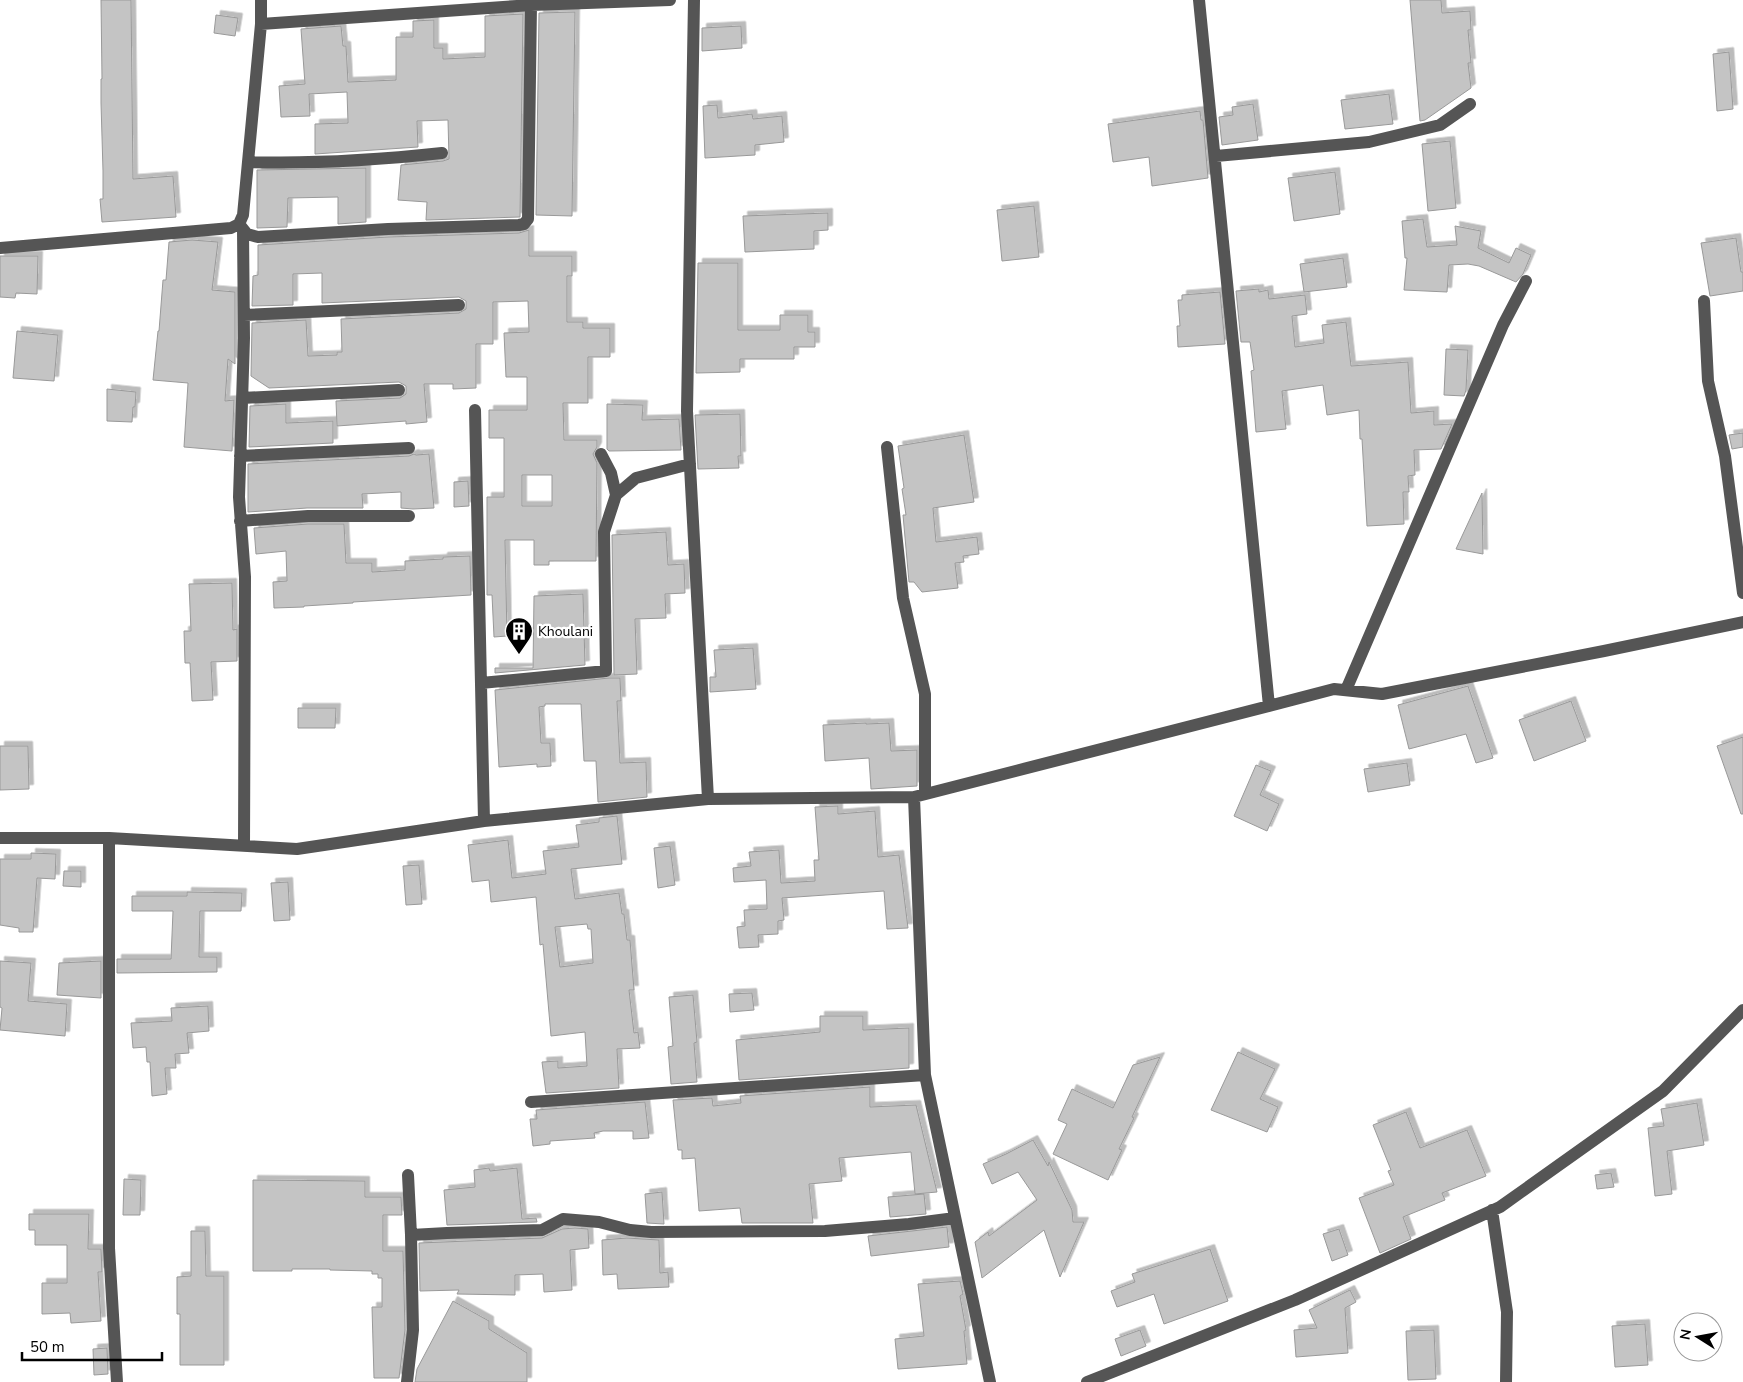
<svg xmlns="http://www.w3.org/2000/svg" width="1743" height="1382" font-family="'Nunito Sans',sans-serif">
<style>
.building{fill:#c4c4c4;stroke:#999;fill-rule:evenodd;filter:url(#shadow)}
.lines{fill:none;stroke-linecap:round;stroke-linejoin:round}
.minor{stroke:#555;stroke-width:12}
.labels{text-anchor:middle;stroke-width:4.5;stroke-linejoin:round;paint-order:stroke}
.poi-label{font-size:14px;fill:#000;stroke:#fff;text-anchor:start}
</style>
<defs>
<filter id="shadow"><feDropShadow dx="4.5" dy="-4.5" stdDeviation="0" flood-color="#0004"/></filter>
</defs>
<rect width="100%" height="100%" fill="#fff"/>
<path class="building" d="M 101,0 L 131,0 L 133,179 L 173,176 L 176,217 L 102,222 L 100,199 L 103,199 L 103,171 L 101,103 L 101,79 L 102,79 Z
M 1410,0 L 1441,0 L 1442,13 L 1470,11 L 1471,30 L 1468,30 L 1471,63 L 1468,63 L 1471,88 L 1425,120 L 1420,121 Z
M 575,12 L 572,216 L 536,215 L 539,13 Z
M 523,14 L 520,217 L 426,220 L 427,202 L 398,200 L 401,165 L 443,161 L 449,159 L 448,120 L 417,121 L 418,147 L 315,154 L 315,124 L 348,123 L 347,92 L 309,94 L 310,116 L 281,117 L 279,86 L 305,84 L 301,29 L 341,26 L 343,46 L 346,46 L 348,82 L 396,80 L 396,37 L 413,37 L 413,21 L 434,20 L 434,48 L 443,48 L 443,59 L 485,57 L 485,16 Z
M 216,15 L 238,18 L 235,36 L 214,33 Z
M 741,26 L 742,48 L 702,51 L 702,28 Z
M 1729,52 L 1733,109 L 1717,111 L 1713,54 Z
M 1389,94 L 1393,124 L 1345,129 L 1341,100 Z
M 1253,104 L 1258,140 L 1222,145 L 1219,117 L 1233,115 L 1232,107 Z
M 717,105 L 718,118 L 752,114 L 753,119 L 782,116 L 784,142 L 755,145 L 755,155 L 705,158 L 703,106 Z
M 1200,111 L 1201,120 L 1203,120 L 1208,178 L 1152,186 L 1149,157 L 1113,162 L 1108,124 Z
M 1450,141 L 1456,208 L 1428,211 L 1422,144 Z
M 366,168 L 366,222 L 338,224 L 338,197 L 288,198 L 287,227 L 257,228 L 257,170 Z
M 1335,172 L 1340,214 L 1294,221 L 1288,178 Z
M 1034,206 L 1039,257 L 1002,261 L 997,210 Z
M 828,213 L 828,230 L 814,231 L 814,249 L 745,252 L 743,216 Z
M 1423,219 L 1427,247 L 1457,245 L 1455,226 L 1481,231 L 1478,248 L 1509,263 L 1516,248 L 1531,255 L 1523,274 L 1516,282 L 1479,266 L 1468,264 L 1449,265 L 1447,292 L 1404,290 L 1407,258 L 1405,258 L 1402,221 Z
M 529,230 L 529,256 L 572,256 L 572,276 L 567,276 L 567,322 L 583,322 L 583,328 L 610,328 L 610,357 L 588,357 L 588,403 L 563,403 L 564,440 L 597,440 L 597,447 L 593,454 L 597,463 L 596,561 L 549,561 L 549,565 L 534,565 L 534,540 L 505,540 L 507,636 L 494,637 L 492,595 L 487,595 L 487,497 L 504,497 L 504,438 L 489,438 L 489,410 L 527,410 L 527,377 L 506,377 L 504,333 L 529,332 L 528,301 L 493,302 L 493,344 L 476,344 L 476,388 L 453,389 L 453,384 L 424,384 L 427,422 L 406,424 L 406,421 L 337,426 L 336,401 L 400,398 L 406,394 L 406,386 L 399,382 L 269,388 L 251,376 L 252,323 L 306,320 L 308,356 L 337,355 L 337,352 L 342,352 L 341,319 L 459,313 L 466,309 L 466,301 L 459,297 L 322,303 L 322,273 L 293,274 L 293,305 L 252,306 L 253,276 L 258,275 L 258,245 L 388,237 L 519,233 ZM 522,475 L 552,475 L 552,506 L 522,506 Z
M 1736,238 L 1741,272 L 1743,272 L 1743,291 L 1710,296 L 1701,243 Z
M 192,240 L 218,242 L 212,290 L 235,292 L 235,364 L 228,359 L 225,401 L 234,400 L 232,451 L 184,447 L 188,383 L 153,380 L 158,331 L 159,331 L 163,280 L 166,280 L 169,242 Z
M 0,256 L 38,256 L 37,294 L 16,293 L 15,298 L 0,297 Z
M 1343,258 L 1347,287 L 1304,292 L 1300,264 Z
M 698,263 L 738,263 L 738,330 L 780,330 L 780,315 L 808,315 L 808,332 L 815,332 L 815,347 L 794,347 L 794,359 L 740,359 L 740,372 L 696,373 Z
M 1259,289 L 1259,292 L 1268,290 L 1269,299 L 1305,295 L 1307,314 L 1292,316 L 1295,347 L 1324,343 L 1322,325 L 1346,322 L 1351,366 L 1408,362 L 1411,413 L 1434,411 L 1434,425 L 1452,424 L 1441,449 L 1414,450 L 1415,475 L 1408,476 L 1409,492 L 1403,492 L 1404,524 L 1367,526 L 1362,439 L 1360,439 L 1359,410 L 1327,415 L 1323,385 L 1282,391 L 1286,429 L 1256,432 L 1251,371 L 1254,370 L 1250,342 L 1241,342 L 1236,291 Z
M 1220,292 L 1225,344 L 1178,347 L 1177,326 L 1180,326 L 1178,300 L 1182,300 L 1182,295 Z
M 17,331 L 58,335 L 54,381 L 13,378 Z
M 1446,349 L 1468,350 L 1466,390 L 1464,396 L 1444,395 Z
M 107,389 L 136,392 L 135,407 L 133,407 L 132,422 L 107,421 Z
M 286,404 L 286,423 L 333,421 L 333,443 L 249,447 L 250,406 Z
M 607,404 L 643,405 L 642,420 L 679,419 L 681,450 L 609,451 L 607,449 Z
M 740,414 L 741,456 L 738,456 L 739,468 L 698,469 L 695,415 Z
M 1743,433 L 1743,447 L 1732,449 L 1729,435 Z
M 964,435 L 974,502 L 933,508 L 936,542 L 977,537 L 979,554 L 963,556 L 964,562 L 955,563 L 958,588 L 922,592 L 914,582 L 909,582 L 903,515 L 906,515 L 902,489 L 904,488 L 898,446 Z
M 414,454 L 416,455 L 429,454 L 434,508 L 413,509 L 401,508 L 401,492 L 362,494 L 363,508 L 307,508 L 248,512 L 248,464 L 409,456 Z
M 468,481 L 469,506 L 454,507 L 454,482 Z
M 1482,493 L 1483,554 L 1456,549 Z
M 308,524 L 344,524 L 346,563 L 372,563 L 372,572 L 405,570 L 405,561 L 443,559 L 443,557 L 470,556 L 471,595 L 353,602 L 353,603 L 304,606 L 304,607 L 274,608 L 273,582 L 287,581 L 286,551 L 256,554 L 254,528 Z
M 666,532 L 668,565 L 684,564 L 685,593 L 665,594 L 666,618 L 635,619 L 637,674 L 614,675 L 612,535 Z
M 232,583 L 233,630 L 237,629 L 237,661 L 211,662 L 213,700 L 192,701 L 190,663 L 185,663 L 184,631 L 191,631 L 189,584 Z
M 583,594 L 585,665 L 495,673 L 495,668 L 533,668 L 534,596 Z
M 753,648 L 756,689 L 710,692 L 710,677 L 716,677 L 714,650 Z
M 609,678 L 620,678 L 621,701 L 617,701 L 620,763 L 646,762 L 647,797 L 598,802 L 596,761 L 584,761 L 581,704 L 545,704 L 545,706 L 539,707 L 541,743 L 550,743 L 551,766 L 537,767 L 537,764 L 499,767 L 495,690 Z
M 1468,686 L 1493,758 L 1476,763 L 1466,734 L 1409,749 L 1398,705 Z
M 1571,701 L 1586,741 L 1534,761 L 1519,720 Z
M 298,708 L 336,708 L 335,728 L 298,728 Z
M 866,723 L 866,724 L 889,723 L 891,751 L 917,750 L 917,786 L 871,789 L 869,758 L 825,761 L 823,725 Z
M 1743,737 L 1743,814 L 1741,814 L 1717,746 Z
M 0,746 L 28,746 L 29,789 L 0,790 Z
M 1407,763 L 1410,785 L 1368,792 L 1364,769 Z
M 1256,765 L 1271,771 L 1260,795 L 1279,804 L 1267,831 L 1234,816 Z
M 838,806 L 838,814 L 875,811 L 878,857 L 899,855 L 908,928 L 887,929 L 884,891 L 782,898 L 784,920 L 778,921 L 778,934 L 758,935 L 759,947 L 739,948 L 737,927 L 745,926 L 744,910 L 767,909 L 766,880 L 734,882 L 733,868 L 751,866 L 749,852 L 779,850 L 781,883 L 815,881 L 814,860 L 819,860 L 815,807 Z
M 617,816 L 622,864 L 571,869 L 575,899 L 619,893 L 622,914 L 624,914 L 627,940 L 630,940 L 634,990 L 629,990 L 634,1033 L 638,1032 L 640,1048 L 617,1049 L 619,1088 L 546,1093 L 542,1062 L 558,1061 L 558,1068 L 587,1066 L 585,1032 L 551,1036 L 543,944 L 540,945 L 536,897 L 491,902 L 489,880 L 472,882 L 468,845 L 508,840 L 512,878 L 546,874 L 543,851 L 579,847 L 576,825 L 599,822 L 599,818 ZM 587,924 L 588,929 L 591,929 L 593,963 L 560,967 L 555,927 Z
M 670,846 L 675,885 L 658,888 L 654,848 Z
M 31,853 L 56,854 L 55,879 L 37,878 L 33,932 L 19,932 L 19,928 L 0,925 L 0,859 L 31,859 Z
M 419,865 L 422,904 L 406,905 L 403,866 Z
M 64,871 L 81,871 L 81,887 L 63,886 Z
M 288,882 L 290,920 L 274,921 L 271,883 Z
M 187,892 L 242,893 L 241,911 L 200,911 L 199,957 L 217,957 L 217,972 L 117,973 L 117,959 L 171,959 L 173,911 L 132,911 L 132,896 L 187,896 Z
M 0,961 L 31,963 L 28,1001 L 67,1004 L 65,1036 L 0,1030 L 2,1008 L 0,1007 Z
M 101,961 L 101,998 L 57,995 L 59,963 Z
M 752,993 L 754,1010 L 730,1012 L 729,994 Z
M 693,995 L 697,1042 L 694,1043 L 697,1082 L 671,1084 L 668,1047 L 673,1046 L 669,997 Z
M 208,1006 L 209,1031 L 187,1033 L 189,1053 L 175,1054 L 176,1068 L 165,1068 L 167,1094 L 152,1096 L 150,1062 L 147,1062 L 146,1047 L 133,1048 L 131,1023 L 172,1021 L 171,1008 Z
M 820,1016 L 863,1016 L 863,1030 L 909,1028 L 909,1068 L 739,1080 L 736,1040 L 820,1032 Z
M 1238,1052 L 1275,1069 L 1260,1099 L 1278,1107 L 1267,1132 L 1211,1110 Z
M 1160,1057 L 1132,1117 L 1134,1118 L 1119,1149 L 1122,1150 L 1108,1180 L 1053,1154 L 1067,1124 L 1058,1120 L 1072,1089 L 1113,1108 L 1133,1065 Z
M 870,1087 L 870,1107 L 916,1105 L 937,1192 L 915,1194 L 911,1152 L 839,1158 L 842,1181 L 809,1184 L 813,1223 L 742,1223 L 740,1208 L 699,1211 L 695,1158 L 682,1159 L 682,1150 L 678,1150 L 673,1100 L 712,1098 L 713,1106 L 741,1103 L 740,1096 Z
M 645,1102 L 649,1138 L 633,1139 L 633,1131 L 603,1131 L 594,1133 L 595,1138 L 550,1141 L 550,1144 L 533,1146 L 530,1119 L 537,1119 L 536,1110 Z
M 1697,1103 L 1704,1145 L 1667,1151 L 1672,1194 L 1655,1196 L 1648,1128 L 1664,1126 L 1661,1109 Z
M 1406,1112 L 1420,1148 L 1467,1130 L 1486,1176 L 1442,1193 L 1445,1200 L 1403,1217 L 1411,1239 L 1380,1253 L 1359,1198 L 1394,1185 L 1388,1171 L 1391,1170 L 1373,1125 Z
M 1033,1140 L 1048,1166 L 1049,1162 L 1072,1210 L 1073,1222 L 1084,1222 L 1060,1277 L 1044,1230 L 982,1278 L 975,1242 L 988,1232 L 989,1236 L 1037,1200 L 1018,1172 L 992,1184 L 983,1164 L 1006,1154 Z
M 489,1168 L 490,1171 L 517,1168 L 522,1219 L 536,1218 L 537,1222 L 447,1225 L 444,1190 L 475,1187 L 474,1170 Z
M 1611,1173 L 1614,1187 L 1597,1189 L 1595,1175 Z
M 124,1179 L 141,1180 L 140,1215 L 123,1215 Z
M 253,1180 L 365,1181 L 365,1197 L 401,1197 L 402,1215 L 383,1215 L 383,1251 L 403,1251 L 405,1330 L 399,1378 L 374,1378 L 372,1307 L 382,1307 L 382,1278 L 378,1278 L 378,1274 L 372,1274 L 372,1271 L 330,1270 L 330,1269 L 292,1269 L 292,1271 L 253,1271 Z
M 662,1192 L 664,1224 L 647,1223 L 645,1194 Z
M 924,1194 L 926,1214 L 890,1217 L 888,1197 Z
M 29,1214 L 89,1214 L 88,1249 L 101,1249 L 102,1272 L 98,1272 L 101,1321 L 71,1323 L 70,1313 L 42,1314 L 42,1283 L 67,1283 L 67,1245 L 35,1245 L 35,1230 L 29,1230 Z
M 947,1227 L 949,1247 L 871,1256 L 868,1236 Z
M 575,1228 L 588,1229 L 589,1248 L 570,1250 L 572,1290 L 544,1292 L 543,1274 L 515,1275 L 515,1295 L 457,1294 L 459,1290 L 420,1291 L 419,1243 L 542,1238 L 562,1229 Z
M 1339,1229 L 1348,1255 L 1332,1261 L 1323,1234 Z
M 191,1231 L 205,1231 L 206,1276 L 224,1276 L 224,1365 L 180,1365 L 180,1314 L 177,1314 L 177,1277 L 191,1276 Z
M 627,1238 L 659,1240 L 660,1273 L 668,1272 L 669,1287 L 618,1289 L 617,1274 L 603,1275 L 602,1240 Z
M 1210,1249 L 1228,1301 L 1164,1324 L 1154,1294 L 1117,1307 L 1111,1291 L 1135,1282 L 1132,1274 Z
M 960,1281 L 963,1294 L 960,1296 L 966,1330 L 964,1331 L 967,1364 L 898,1369 L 895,1339 L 924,1336 L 918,1284 Z
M 1350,1290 L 1356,1302 L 1345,1308 L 1348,1353 L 1296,1357 L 1294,1330 L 1317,1328 L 1309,1310 Z
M 453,1301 L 489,1321 L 489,1329 L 527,1353 L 527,1382 L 415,1382 L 417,1369 Z
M 1645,1324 L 1648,1365 L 1615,1367 L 1612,1326 Z
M 1140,1330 L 1146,1346 L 1121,1356 L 1115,1339 Z
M 1434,1330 L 1436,1379 L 1408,1380 L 1406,1331 Z
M 107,1348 L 108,1374 L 94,1375 L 93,1349 Z"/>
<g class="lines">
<path class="minor" d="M 694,0 L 687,411 L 708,799
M 261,24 L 531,5 L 670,0
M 1216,156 L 1369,142 L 1440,125 L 1470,104
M 248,162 C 313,164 377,160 442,153
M 239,224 L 247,234 L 258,237 L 388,229 L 519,225 L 524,224 L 528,219 L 531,5
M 243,230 L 244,338 L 239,497 L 245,577 L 244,846
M 0,248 L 231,228 L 239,224 L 243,215 L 261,24 L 261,0
M 1704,301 L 1708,381 L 1725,456 L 1743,593
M 244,315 L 459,305
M 242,398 L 399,390
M 475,410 L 484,821
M 887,447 L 903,598 L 925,694 L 925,794
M 601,454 L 611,473 L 616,495
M 240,456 L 409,448
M 240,521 L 308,516 L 409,516
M 481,683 L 606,671 L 604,532 L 616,495 L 636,478 L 690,464
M 1346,690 L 1503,325 L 1526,281
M 1269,706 L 1334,689 L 1382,694 L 1604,651 L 1743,622
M 914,797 L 925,1075 L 990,1382
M 0,838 L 109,838 L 297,849 L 484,821 L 708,799 L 914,797 L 1269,706 L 1199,0
M 109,838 L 109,1248 L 117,1382
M 531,1102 L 925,1075
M 1492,1210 L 1507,1312 L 1506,1382
M 411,1235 L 447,1233 L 542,1230 L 563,1219 L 599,1222 L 630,1230 L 651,1232 L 825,1231 L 909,1224 L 955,1218
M 407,1382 L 413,1330 L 411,1235 L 408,1175
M 1087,1382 L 1295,1300 L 1500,1207 L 1663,1091 L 1743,1010"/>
</g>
<defs>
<g id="building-pin" transform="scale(1.4375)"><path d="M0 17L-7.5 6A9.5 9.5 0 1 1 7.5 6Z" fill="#000" stroke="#fff"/><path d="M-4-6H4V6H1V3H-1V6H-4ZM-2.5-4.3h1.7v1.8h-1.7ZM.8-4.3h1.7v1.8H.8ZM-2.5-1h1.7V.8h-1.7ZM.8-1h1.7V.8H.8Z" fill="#fff"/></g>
</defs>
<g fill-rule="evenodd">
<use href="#building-pin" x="519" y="631"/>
</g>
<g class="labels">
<g class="poi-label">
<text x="538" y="636">Khoulani</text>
</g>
</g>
<g transform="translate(1698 1337) rotate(281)"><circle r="24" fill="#ffffff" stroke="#999999"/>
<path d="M0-4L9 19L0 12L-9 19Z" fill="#000000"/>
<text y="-8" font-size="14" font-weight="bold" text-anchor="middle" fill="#000000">N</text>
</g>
<path d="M22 1352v8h140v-8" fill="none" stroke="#000000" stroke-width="2.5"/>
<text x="30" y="1352" font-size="15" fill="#000000" stroke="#ffffff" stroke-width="4" paint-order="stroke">50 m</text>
</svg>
